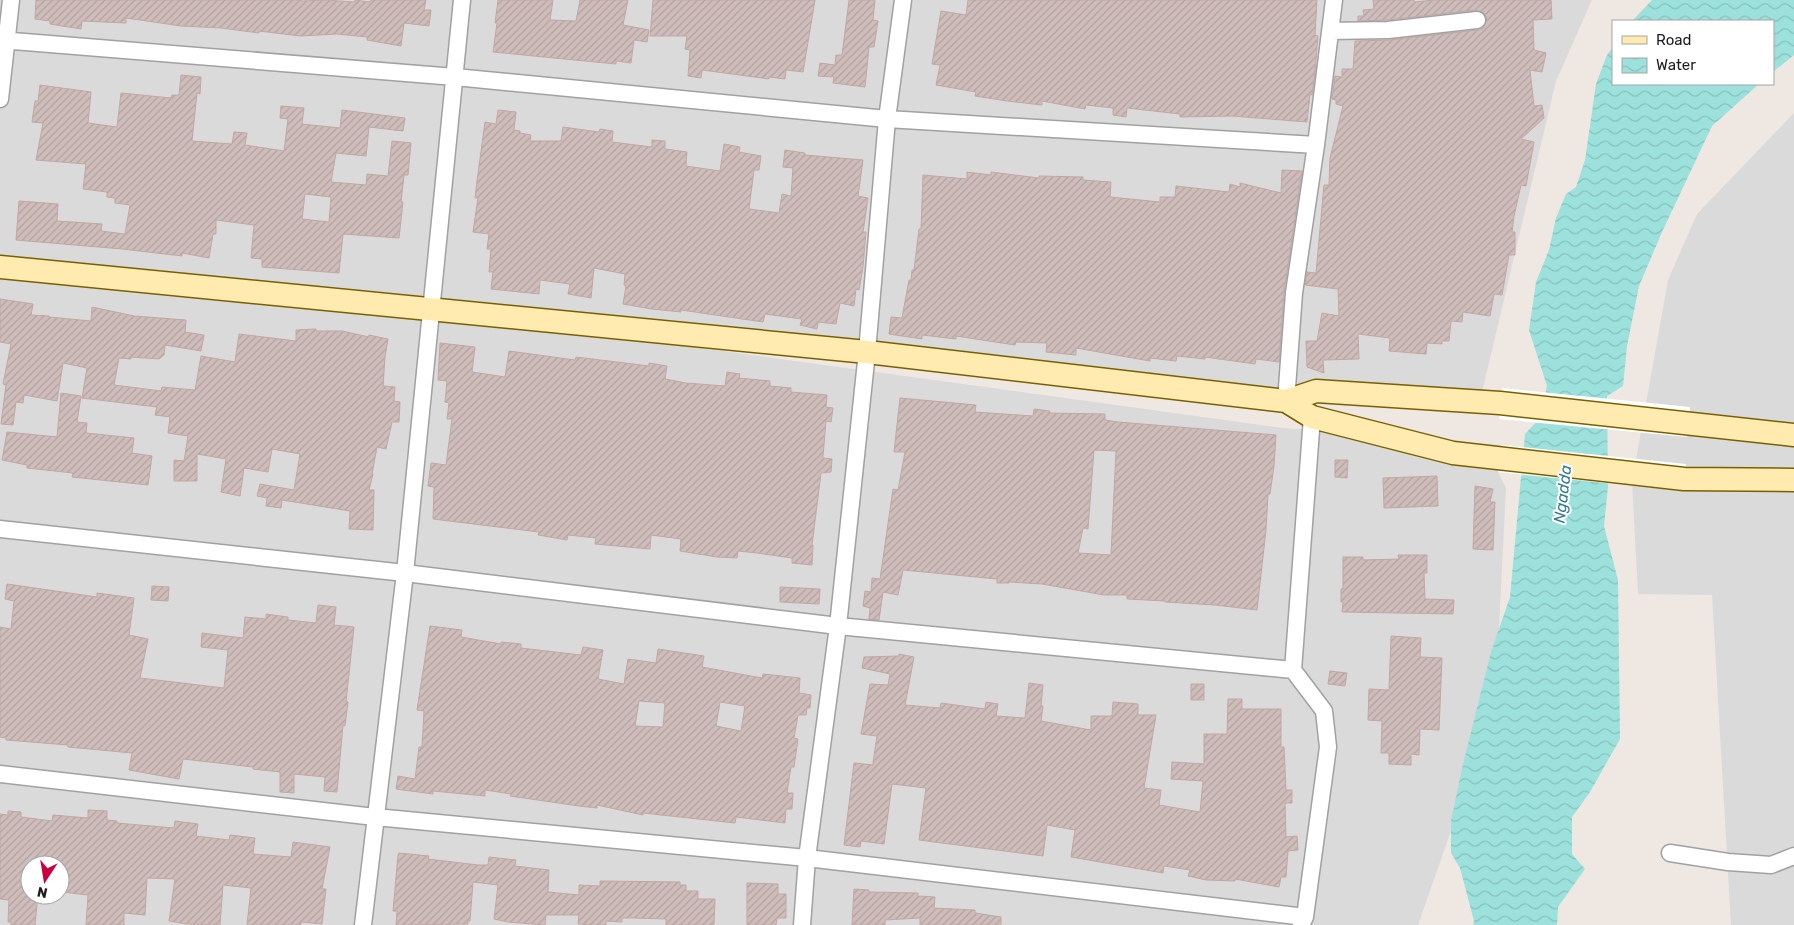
<svg xmlns="http://www.w3.org/2000/svg" width="1794" height="925" font-family="Rubik,sans-serif">
<style>
.residential{fill:#dbdada;fill-rule:evenodd}
.water{fill:url(#water-waves)}
.pier{fill:#fff}
.building{fill:url(#building-hatch);stroke:#c2a7a3;fill-rule:evenodd}
.lines{fill:none;stroke-linecap:round;stroke-linejoin:round}
.street-casing{stroke:#a1a1a1;stroke-width:19}
.secondary-casing{stroke:#786000;stroke-width:25}
.street{stroke:#fff;stroke-width:16}
.secondary{stroke:#ffeab0;stroke-width:22}
.labels{text-anchor:middle;stroke-width:4;stroke-linejoin:round;paint-order:stroke}
.water-label{font-size:16px;font-style:italic;fill:#357c8c;stroke:#fff}
</style>
<defs>
<pattern id="water-waves" width="16" height="10" patternUnits="userSpaceOnUse" patternTransform="scale(1.25)"><rect width="16" height="10" fill="#9de1dc"/><path d="M0 5q4-4 8 0t8 0" fill="none" stroke="#87c1bc"/></pattern>
<pattern id="building-hatch" width="6" height="6" patternUnits="userSpaceOnUse" patternTransform="scale(1.25)"><rect width="6" height="6" fill="#cfbdbb"/><path d="M-1 1l2-2M0 6l6-6M5 7l2-2" fill="none" stroke="#b1a2a0"/></pattern>
</defs>
<rect width="100%" height="100%" fill="#efe7e2"/>
<path class="residential" d="M 0,0 L 1592,0 L 1556,81 L 1477,413 L 0,266 Z
M 1794,113 L 1794,925 L 1731,925 L 1712,595 L 1638,594 L 1632,482 L 1668,280 L 1697,214 Z
M 0,267 L 424,310 L 1283,428 L 1501,445 L 1498,472 L 1506,488 L 1498,647 L 1451,831 L 1418,925 L 0,925 ZM 30,865 L 60,865 L 60,895 L 30,895 Z"/>
<path class="water" d="M 1652,0 L 1794,0 L 1794,55 L 1773,72 L 1773,21 L 1632,21 Z
M 1613,47 L 1613,84 L 1759,84 L 1712,126 L 1662,232 L 1639,286 L 1627,346 L 1623,386 L 1607,396 L 1608,487 L 1604,526 L 1618,580 L 1620,739 L 1590,792 L 1572,817 L 1572,854 L 1585,869 L 1558,907 L 1557,925 L 1473,925 L 1474,921 L 1460,868 L 1451,853 L 1451,821 L 1463,764 L 1491,652 L 1510,597 L 1525,434 L 1541,417 L 1547,386 L 1529,330 L 1536,282 L 1549,250 L 1556,218 L 1566,194 L 1576,187 L 1585,160 L 1596,84 L 1607,55 Z"/>
<path class="pier" d="M 1502,388 L 1690,407 L 1687,437 L 1499,419 Z
M 1501,445 L 1686,464 L 1683,491 L 1498,472 Z"/>
<path class="building" d="M 36,0 L 301,0 L 301,1 L 326,0 L 355,2 L 355,0 L 370,2 L 371,0 L 426,0 L 424,10 L 431,10 L 429,26 L 404,23 L 401,46 L 367,40 L 367,37 L 337,34 L 300,36 L 259,31 L 259,33 L 221,28 L 181,26 L 126,18 L 126,23 L 82,21 L 81,29 L 50,24 L 50,21 L 35,19 Z
M 498,0 L 553,0 L 550,20 L 576,21 L 580,0 L 628,0 L 623,25 L 649,30 L 647,42 L 634,40 L 631,63 L 616,61 L 616,64 L 595,62 L 493,52 L 497,23 L 495,23 Z
M 653,0 L 815,0 L 803,72 L 786,70 L 785,79 L 769,77 L 769,79 L 702,70 L 701,78 L 688,76 L 690,50 L 685,49 L 687,36 L 650,36 Z
M 849,0 L 875,0 L 873,20 L 878,21 L 874,47 L 869,47 L 865,87 L 833,83 L 834,77 L 818,76 L 820,63 L 835,65 L 836,55 L 842,55 Z
M 968,0 L 1317,0 L 1315,35 L 1318,36 L 1315,72 L 1312,95 L 1310,94 L 1307,122 L 1232,116 L 1180,117 L 1180,114 L 1127,108 L 1126,117 L 1113,115 L 1113,108 L 1086,105 L 1085,109 L 1042,101 L 1042,105 L 1007,101 L 975,96 L 976,92 L 936,85 L 940,65 L 932,64 L 941,11 L 966,15 Z
M 1373,0 L 1414,0 L 1414,2 L 1434,0 L 1551,0 L 1552,19 L 1533,20 L 1534,50 L 1546,53 L 1542,72 L 1530,70 L 1534,106 L 1542,105 L 1544,118 L 1521,139 L 1534,142 L 1526,186 L 1521,185 L 1514,216 L 1512,232 L 1515,232 L 1515,255 L 1509,255 L 1502,295 L 1494,294 L 1490,316 L 1463,312 L 1462,322 L 1451,321 L 1449,341 L 1442,341 L 1442,344 L 1427,343 L 1426,354 L 1389,351 L 1390,338 L 1358,334 L 1359,359 L 1323,360 L 1324,373 L 1307,367 L 1306,341 L 1317,341 L 1322,313 L 1339,316 L 1338,289 L 1305,285 L 1307,272 L 1316,273 L 1324,185 L 1329,185 L 1330,158 L 1343,106 L 1336,104 L 1336,100 L 1332,99 L 1335,76 L 1342,77 L 1342,69 L 1353,69 L 1355,41 L 1389,40 L 1478,30 L 1483,28 L 1487,19 L 1485,14 L 1476,10 L 1387,20 L 1358,21 L 1358,16 L 1364,16 L 1363,10 L 1374,9 Z
M 181,75 L 201,77 L 200,94 L 197,93 L 192,141 L 232,144 L 234,132 L 247,133 L 245,145 L 284,151 L 288,119 L 280,118 L 281,106 L 304,108 L 302,124 L 340,128 L 342,110 L 405,118 L 403,131 L 369,127 L 366,156 L 336,153 L 331,182 L 366,185 L 367,174 L 388,176 L 392,141 L 411,143 L 408,175 L 404,175 L 401,202 L 403,202 L 399,238 L 343,234 L 339,273 L 262,267 L 262,259 L 251,258 L 254,225 L 216,220 L 216,234 L 213,234 L 209,258 L 182,253 L 182,256 L 122,249 L 16,240 L 19,201 L 58,204 L 57,221 L 102,224 L 101,231 L 125,234 L 130,205 L 115,203 L 115,198 L 107,197 L 107,192 L 83,189 L 86,164 L 36,160 L 43,123 L 32,122 L 35,101 L 38,101 L 40,85 L 91,92 L 88,123 L 117,127 L 121,93 L 171,98 L 172,95 L 179,95 ZM 305,194 L 331,197 L 329,222 L 302,219 Z
M 498,110 L 516,112 L 514,130 L 520,131 L 520,133 L 531,135 L 530,141 L 561,141 L 563,127 L 599,132 L 600,129 L 613,131 L 612,142 L 652,147 L 652,140 L 665,141 L 665,149 L 687,152 L 686,166 L 720,171 L 724,144 L 740,147 L 739,152 L 761,156 L 759,170 L 754,170 L 749,209 L 779,213 L 782,194 L 791,196 L 793,168 L 783,167 L 785,150 L 805,153 L 805,155 L 863,160 L 858,196 L 868,198 L 863,232 L 866,232 L 863,267 L 859,290 L 856,289 L 854,306 L 840,303 L 836,324 L 818,322 L 817,329 L 800,325 L 802,319 L 765,314 L 763,322 L 681,310 L 681,312 L 652,309 L 623,304 L 626,286 L 624,285 L 625,274 L 594,268 L 591,298 L 568,294 L 570,284 L 540,280 L 539,294 L 491,289 L 493,272 L 489,272 L 491,249 L 487,249 L 489,234 L 473,232 L 478,198 L 475,198 L 477,181 L 485,122 L 496,124 Z
M 1282,170 L 1302,171 L 1284,292 L 1279,362 L 1256,359 L 1255,364 L 1205,357 L 1205,359 L 1177,356 L 1176,361 L 1150,358 L 1150,361 L 1076,348 L 1076,355 L 1046,352 L 1047,343 L 1016,342 L 1015,345 L 956,336 L 956,339 L 922,335 L 922,339 L 889,334 L 891,317 L 902,318 L 909,280 L 911,280 L 912,270 L 914,270 L 919,229 L 921,229 L 923,175 L 967,179 L 967,172 L 991,175 L 991,172 L 1039,178 L 1039,176 L 1083,177 L 1083,180 L 1111,182 L 1110,197 L 1160,202 L 1160,197 L 1175,197 L 1176,186 L 1229,192 L 1230,184 L 1240,187 L 1240,183 L 1281,193 Z
M 0,299 L 33,304 L 31,315 L 49,316 L 49,317 L 91,321 L 92,307 L 134,316 L 186,320 L 185,332 L 204,335 L 201,351 L 165,345 L 164,355 L 159,359 L 131,357 L 131,359 L 119,358 L 114,385 L 161,391 L 162,387 L 195,390 L 201,356 L 235,362 L 239,334 L 296,341 L 296,330 L 316,329 L 316,331 L 342,331 L 369,337 L 369,335 L 388,339 L 385,357 L 383,386 L 395,387 L 394,401 L 400,402 L 399,422 L 392,422 L 386,449 L 377,447 L 372,474 L 373,474 L 369,490 L 374,490 L 373,530 L 349,529 L 350,511 L 282,500 L 281,508 L 266,506 L 267,498 L 257,496 L 260,484 L 294,490 L 300,454 L 272,449 L 268,472 L 244,468 L 240,496 L 221,492 L 226,459 L 197,454 L 197,481 L 174,481 L 174,460 L 184,461 L 188,436 L 168,433 L 170,417 L 155,415 L 157,407 L 82,398 L 87,368 L 63,363 L 57,401 L 24,395 L 23,403 L 16,402 L 13,425 L 1,424 L 6,385 L 3,384 L 11,344 L 0,342 Z
M 440,343 L 475,347 L 472,372 L 505,377 L 509,351 L 575,360 L 576,357 L 649,366 L 649,363 L 667,366 L 665,379 L 686,383 L 725,386 L 727,372 L 740,374 L 739,378 L 770,381 L 770,386 L 791,388 L 791,392 L 827,395 L 826,407 L 833,408 L 831,422 L 826,421 L 823,456 L 823,458 L 832,459 L 831,472 L 821,473 L 812,545 L 813,545 L 812,565 L 792,563 L 792,558 L 757,553 L 738,551 L 737,558 L 717,557 L 680,551 L 681,539 L 651,535 L 650,549 L 595,544 L 596,538 L 568,535 L 567,540 L 538,535 L 539,532 L 433,519 L 434,487 L 428,486 L 431,463 L 446,465 L 452,419 L 447,419 L 449,403 L 445,402 L 447,381 L 438,380 Z
M 61,393 L 81,396 L 77,422 L 87,423 L 86,433 L 134,438 L 132,453 L 152,456 L 148,485 L 72,477 L 73,473 L 27,468 L 27,465 L 2,460 L 7,432 L 57,437 Z
M 900,398 L 976,405 L 975,412 L 1033,416 L 1034,409 L 1050,411 L 1049,413 L 1105,414 L 1105,420 L 1118,422 L 1276,435 L 1274,466 L 1270,494 L 1268,494 L 1266,530 L 1257,610 L 1215,605 L 1165,602 L 1165,601 L 1127,599 L 1127,595 L 1104,595 L 1042,584 L 1009,582 L 1009,583 L 997,583 L 997,579 L 903,570 L 898,595 L 883,592 L 879,620 L 869,619 L 870,608 L 863,606 L 865,591 L 871,592 L 872,578 L 880,579 L 893,489 L 898,490 L 905,452 L 894,452 ZM 1094,450 L 1116,451 L 1111,555 L 1078,553 L 1083,528 L 1088,529 Z
M 1335,460 L 1348,460 L 1347,478 L 1335,477 Z
M 1437,476 L 1438,506 L 1384,508 L 1383,478 Z
M 1475,486 L 1493,489 L 1490,502 L 1495,502 L 1493,550 L 1473,549 Z
M 1398,555 L 1427,555 L 1427,573 L 1424,573 L 1425,599 L 1454,600 L 1453,614 L 1342,612 L 1343,602 L 1341,602 L 1341,589 L 1343,589 L 1343,557 L 1363,557 L 1363,560 L 1399,559 Z
M 7,584 L 97,597 L 97,593 L 134,598 L 129,635 L 148,639 L 140,678 L 224,688 L 228,650 L 201,647 L 202,633 L 243,638 L 245,617 L 266,619 L 266,614 L 288,617 L 288,620 L 316,623 L 318,605 L 336,607 L 334,625 L 354,627 L 346,702 L 348,702 L 345,726 L 343,725 L 337,792 L 324,791 L 325,777 L 294,774 L 294,793 L 280,792 L 280,772 L 253,769 L 253,767 L 183,759 L 179,779 L 129,770 L 132,753 L 68,747 L 68,745 L 6,740 L 6,738 L 0,737 L 0,627 L 11,629 L 14,601 L 5,599 Z
M 152,586 L 169,587 L 168,601 L 151,600 Z
M 780,587 L 820,589 L 819,604 L 780,602 Z
M 430,626 L 462,630 L 461,637 L 501,644 L 501,642 L 521,644 L 521,648 L 581,655 L 583,647 L 603,650 L 598,679 L 624,684 L 628,659 L 656,663 L 658,649 L 704,656 L 702,667 L 762,678 L 763,674 L 800,678 L 799,693 L 811,695 L 810,708 L 807,708 L 806,715 L 798,715 L 794,738 L 798,739 L 794,767 L 791,767 L 787,793 L 793,793 L 792,809 L 786,809 L 785,823 L 736,817 L 735,823 L 643,813 L 643,815 L 597,805 L 597,808 L 579,806 L 510,796 L 511,794 L 485,790 L 485,796 L 433,791 L 433,794 L 396,789 L 398,776 L 415,779 L 419,747 L 422,747 L 424,711 L 417,710 ZM 639,701 L 665,703 L 663,727 L 635,726 ZM 720,702 L 745,706 L 741,731 L 716,726 Z
M 1391,636 L 1421,638 L 1420,657 L 1442,658 L 1439,730 L 1420,729 L 1419,755 L 1411,754 L 1411,765 L 1389,764 L 1389,753 L 1381,753 L 1382,721 L 1368,720 L 1369,689 L 1389,690 Z
M 899,654 L 914,657 L 905,705 L 940,708 L 941,703 L 985,709 L 986,702 L 998,704 L 996,716 L 1025,718 L 1029,683 L 1043,685 L 1041,706 L 1043,706 L 1041,721 L 1091,730 L 1091,716 L 1112,716 L 1113,702 L 1138,704 L 1138,715 L 1156,715 L 1144,788 L 1161,790 L 1159,805 L 1200,812 L 1203,781 L 1171,779 L 1172,762 L 1204,764 L 1204,734 L 1227,734 L 1228,699 L 1242,699 L 1242,709 L 1281,709 L 1281,747 L 1284,747 L 1286,790 L 1292,790 L 1292,803 L 1285,803 L 1286,837 L 1297,836 L 1298,850 L 1288,851 L 1286,877 L 1281,877 L 1279,887 L 1235,879 L 1235,881 L 1206,880 L 1188,876 L 1190,870 L 1164,866 L 1163,873 L 1071,857 L 1075,830 L 1047,825 L 1043,856 L 919,840 L 926,788 L 892,784 L 884,844 L 861,841 L 860,847 L 844,845 L 854,763 L 873,765 L 873,763 L 877,736 L 861,734 L 870,684 L 888,685 L 890,674 L 862,668 L 864,657 L 899,656 Z
M 1330,671 L 1347,673 L 1345,686 L 1328,684 Z
M 1191,684 L 1204,684 L 1204,700 L 1191,700 Z
M 88,810 L 107,811 L 107,820 L 117,821 L 117,823 L 174,828 L 175,821 L 198,824 L 196,836 L 229,840 L 230,835 L 255,838 L 253,854 L 291,857 L 293,842 L 330,847 L 322,889 L 326,889 L 322,924 L 301,922 L 301,925 L 247,925 L 251,888 L 223,885 L 220,925 L 187,924 L 169,921 L 175,879 L 147,878 L 145,915 L 124,913 L 124,925 L 86,925 L 88,895 L 62,892 L 65,873 L 60,873 L 60,865 L 30,865 L 30,895 L 38,895 L 35,925 L 11,925 L 11,922 L 8,922 L 9,900 L 0,899 L 0,814 L 8,815 L 8,811 L 21,812 L 21,817 L 52,821 L 53,815 L 88,818 Z
M 399,853 L 429,856 L 428,859 L 478,865 L 488,865 L 489,857 L 516,860 L 515,866 L 549,870 L 548,892 L 579,895 L 579,885 L 600,886 L 600,881 L 680,882 L 680,885 L 686,885 L 686,891 L 698,891 L 698,899 L 715,899 L 714,925 L 666,925 L 666,919 L 634,918 L 622,918 L 622,922 L 606,921 L 606,925 L 595,925 L 578,924 L 579,915 L 546,915 L 545,925 L 508,922 L 494,919 L 498,885 L 473,882 L 470,921 L 468,921 L 468,924 L 396,925 L 397,911 L 393,911 L 398,855 Z
M 747,883 L 778,884 L 778,894 L 786,894 L 786,918 L 777,918 L 776,925 L 747,925 Z
M 854,889 L 869,890 L 869,892 L 918,893 L 918,896 L 935,897 L 934,908 L 975,910 L 975,913 L 1001,917 L 1001,925 L 920,925 L 920,918 L 885,920 L 885,925 L 852,925 Z"/>
<g class="lines">
<g class="street-casing">
<path id="street" d="M 1330,31 L 1388,30 L 1477,20
M 0,40 L 455,77 L 887,119 L 1316,145
M 0,99 L 11,0
M 1286,401 L 1294,293 L 1316,145 L 1334,0
M 0,529 L 405,573 L 838,626 L 1293,670
M 0,774 L 375,817 L 807,858 L 1305,917
M 1670,853 L 1728,862 L 1771,865 L 1794,856
M 363,925 L 405,573 L 462,0
M 802,925 L 807,858 L 838,626 L 867,352 L 887,119 L 903,0
M 1301,925 L 1305,917 L 1328,747 L 1324,711 L 1293,670 L 1312,417"/>
</g>
<g class="secondary-casing">
<path id="secondary" d="M 0,267 L 867,352 L 1286,401 L 1316,391 L 1500,403 L 1794,435
M 1286,401 L 1312,417 L 1453,453 L 1684,479 L 1794,480"/>
</g>
<use href="#street" class="street"/>
<use href="#secondary" class="secondary"/>
</g>
<g class="labels">
<g class="water-label">
<text transform="translate(1562 494) rotate(-83)" y="6">Ngadda</text>
</g>
</g>
<rect x="1612" y="20" width="162" height="65" fill="#ffffff" stroke="#a5a5a5"/>
<rect x="1622" y="36" width="25" height="8" fill="#ffeab0" stroke="#a5a5a5"/>
<text x="1656" y="45" font-size="15" fill="#1d1d1d">Road</text>
<rect x="1622" y="58" width="25" height="15" fill="url(#water-waves)" stroke="#a5a5a5"/>
<text x="1656" y="70" font-size="15" fill="#1d1d1d">Water</text>
<g transform="translate(45 880) rotate(192)"><circle r="24" fill="#ffffff" stroke="#a5a5a5"/>
<path d="M0-4L9 19L0 12L-9 19Z" fill="#ca003f"/>
<text y="-8" font-size="14" font-weight="bold" text-anchor="middle" fill="#1d1d1d">N</text>
</g>
</svg>
